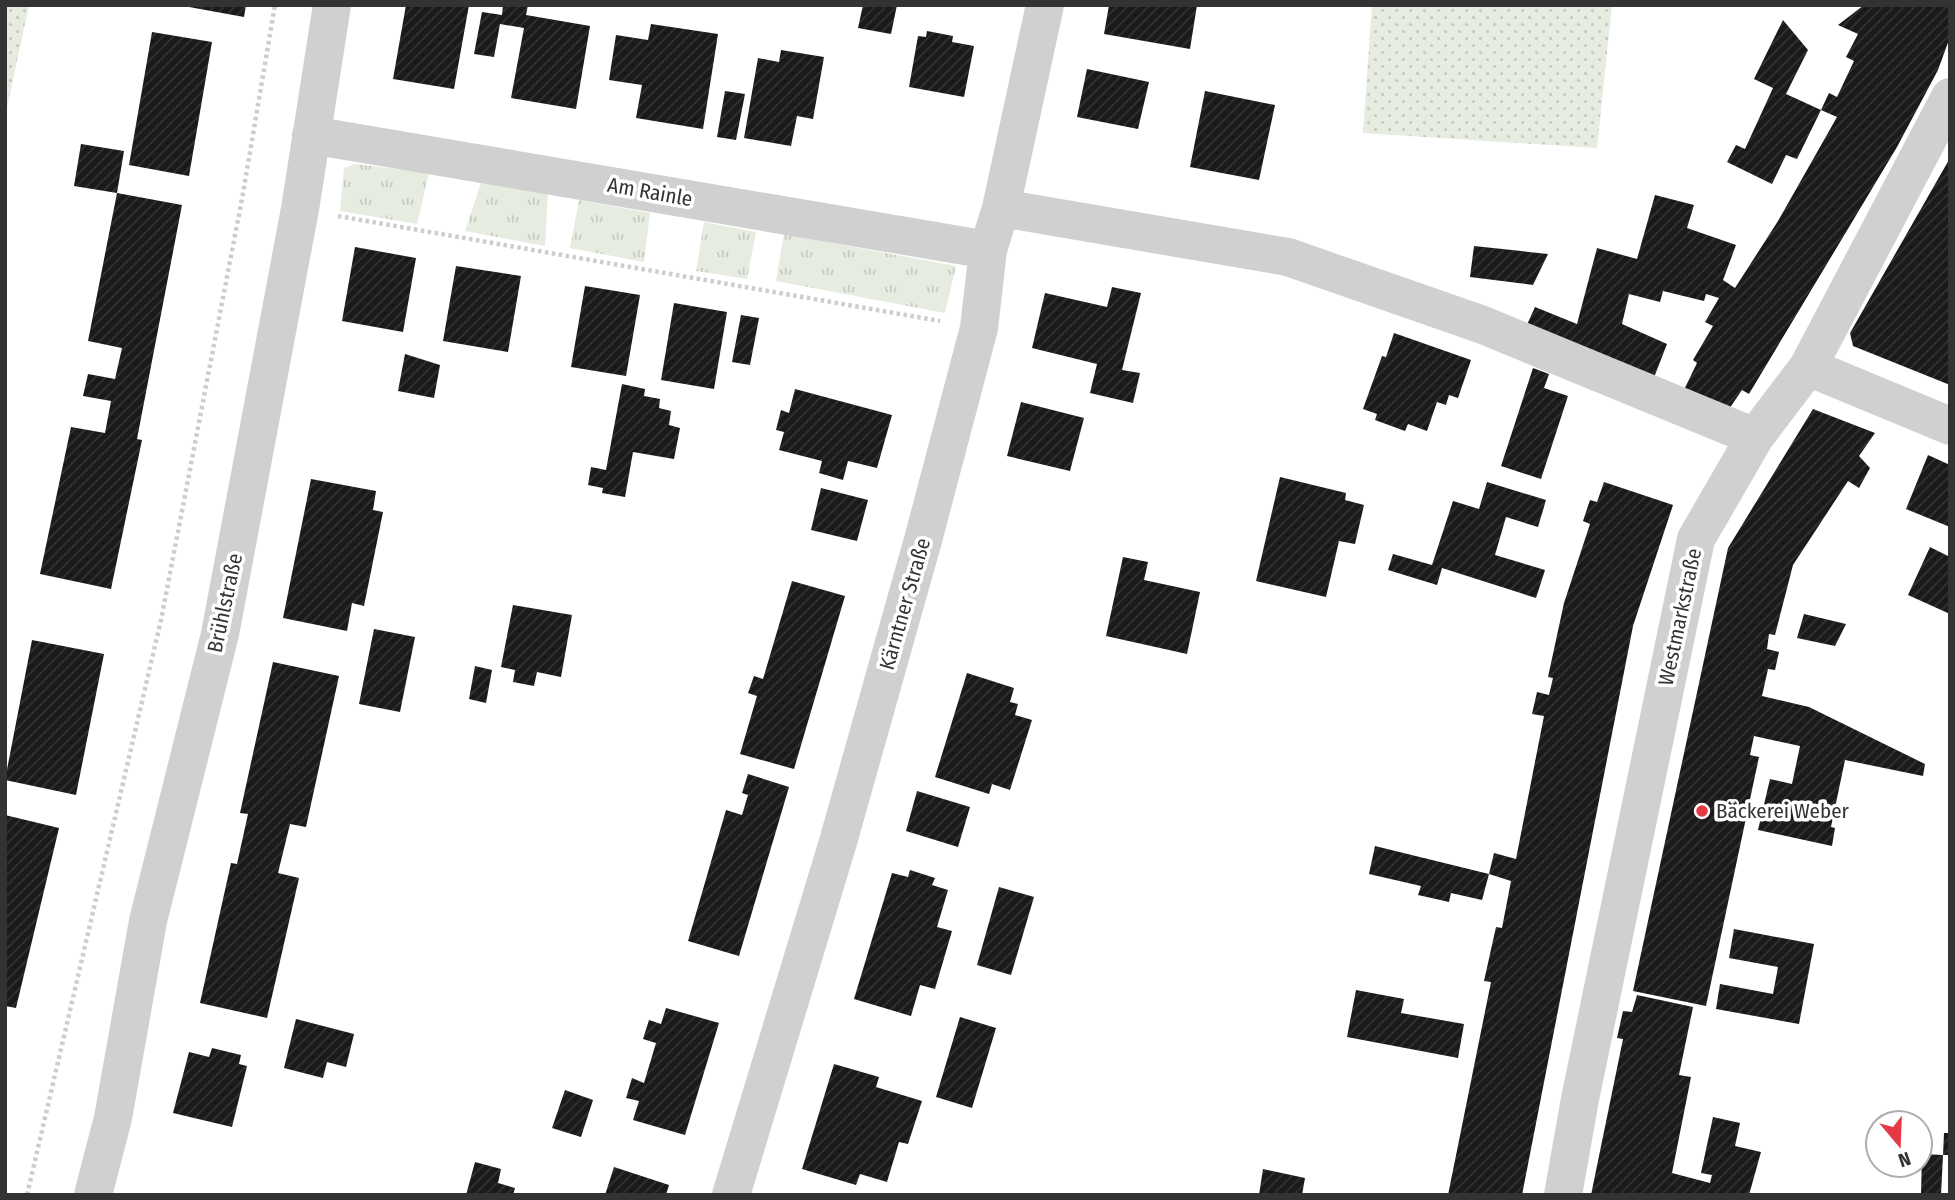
<svg xmlns="http://www.w3.org/2000/svg" width="1955" height="1200" font-family="'Fira Sans Condensed',sans-serif">
<style>
.grass{fill:url(#grass-tufts)}
.garden{fill:url(#garden-dots)}
.building{fill:url(#building-hatch)}
.lines{fill:none;stroke-linecap:round;stroke-linejoin:round}
.path{stroke:#cdcdcd;stroke-width:4.5;stroke-dasharray:3.5 3.5;stroke-linecap:butt}
.minor{stroke:#d0d0d0;stroke-width:38}
.poi-dot{fill:#e63946;stroke:#fff;stroke-width:2.5}
.labels{text-anchor:middle;stroke-width:7;stroke-linejoin:round;paint-order:stroke}
.street-label{font-size:21px;fill:#333;stroke:#fff}
.poi-label{font-size:21px;fill:#333;stroke:#fff;text-anchor:start}
</style>
<defs>
<pattern id="grass-tufts" width="24" height="20" patternUnits="userSpaceOnUse" patternTransform="scale(1.75)"><rect width="24" height="20" fill="#e6ecdf"/><path d="M3 7l-1-3M5 7V3M7 7l1-3M15 17l-1-3M17 17v-4M19 17l1-3" fill="none" stroke="#c6cbc0"/></pattern>
<pattern id="garden-dots" width="8" height="8" patternUnits="userSpaceOnUse" patternTransform="scale(1.75)"><rect width="8" height="8" fill="#e6ecdf"/><path d="M2 2h.1M6 6h.1" fill="none" stroke="#c6cbc0" stroke-width="1.8" stroke-linecap="round"/></pattern>
<pattern id="building-hatch" width="6" height="6" patternUnits="userSpaceOnUse" patternTransform="scale(1.75)"><rect width="6" height="6" fill="#1a1a1a"/><path d="M-1 1l2-2M0 6l6-6M5 7l2-2" fill="none" stroke="#333"/></pattern>
</defs>
<rect width="100%" height="100%" fill="#fff"/>
<path class="grass" d="M 355,164 L 429,173 L 417,224 L 340,211 L 344,168 Z
M 481,183 L 548,192 L 545,246 L 465,231 Z
M 579,200 L 650,213 L 644,262 L 570,248 Z
M 704,222 L 756,232 L 747,279 L 696,271 Z
M 784,234 L 956,266 L 945,313 L 776,281 Z"/>
<path class="garden" d="M 5,5 L 29,5 L 5,117 Z
M 1372,5 L 1612,5 L 1597,148 L 1363,133 Z"/>
<path class="building" d="M 178,5 L 246,5 L 244,17 Z
M 406,5 L 469,5 L 454,89 L 393,79 Z
M 503,5 L 528,5 L 526,15 L 590,26 L 576,109 L 511,98 L 524,28 L 500,24 L 494,57 L 474,54 L 482,12 L 502,15 Z
M 863,5 L 897,5 L 891,34 L 858,28 Z
M 1109,5 L 1197,5 L 1190,49 L 1104,34 Z
M 1864,5 L 1950,5 L 1950,37 L 1938,70 L 1897,147 L 1749,394 L 1742,390 L 1727,412 L 1682,394 L 1697,363 L 1693,360 L 1713,326 L 1705,322 L 1719,298 L 1706,294 L 1704,301 L 1663,291 L 1660,302 L 1629,294 L 1622,324 L 1667,344 L 1653,380 L 1525,329 L 1535,307 L 1577,324 L 1597,248 L 1637,259 L 1655,195 L 1694,205 L 1687,228 L 1736,245 L 1723,280 L 1735,288 L 1778,221 L 1837,117 L 1821,110 L 1829,93 L 1837,97 L 1854,61 L 1846,57 L 1858,34 L 1838,25 Z
M 1783,20 L 1808,50 L 1786,94 L 1821,110 L 1797,159 L 1786,155 L 1772,184 L 1727,162 L 1736,145 L 1745,149 L 1773,88 L 1754,79 Z
M 651,24 L 718,34 L 703,129 L 636,118 L 642,85 L 609,80 L 616,35 L 648,40 Z
M 927,31 L 953,36 L 952,42 L 974,46 L 964,97 L 909,87 L 918,36 L 926,37 Z
M 152,32 L 212,42 L 189,176 L 129,165 Z
M 781,50 L 824,57 L 813,119 L 797,116 L 791,146 L 744,138 L 758,58 L 779,62 Z
M 1087,69 L 1149,82 L 1138,129 L 1077,117 Z
M 725,91 L 745,94 L 736,140 L 717,137 Z
M 1205,91 L 1275,105 L 1259,180 L 1190,167 Z
M 81,144 L 124,151 L 117,193 L 74,186 Z
M 1950,158 L 1948,323 L 1950,385 L 1853,346 L 1850,333 Z
M 117,193 L 182,205 L 137,439 L 142,440 L 111,589 L 40,574 L 71,427 L 105,433 L 111,401 L 83,396 L 88,374 L 115,379 L 122,348 L 88,341 Z
M 1474,246 L 1548,254 L 1533,285 L 1470,277 Z
M 355,247 L 416,258 L 403,332 L 342,321 Z
M 456,266 L 521,276 L 508,352 L 443,341 Z
M 585,286 L 640,295 L 626,376 L 571,367 Z
M 1112,287 L 1141,293 L 1122,370 L 1140,373 L 1133,403 L 1090,393 L 1097,364 L 1032,348 L 1045,293 L 1107,307 Z
M 674,303 L 727,312 L 714,389 L 661,380 Z
M 741,315 L 759,318 L 750,365 L 732,362 Z
M 1394,333 L 1471,360 L 1458,398 L 1449,395 L 1446,405 L 1437,402 L 1427,431 L 1408,424 L 1405,431 L 1375,420 L 1377,414 L 1363,409 L 1382,356 L 1386,357 Z
M 405,354 L 440,365 L 434,398 L 398,391 Z
M 1533,368 L 1549,374 L 1544,388 L 1568,396 L 1541,479 L 1501,466 Z
M 622,384 L 645,389 L 644,396 L 660,399 L 659,408 L 671,411 L 669,425 L 680,428 L 674,459 L 633,452 L 625,497 L 602,493 L 603,488 L 588,485 L 591,467 L 606,470 Z
M 795,389 L 892,415 L 877,468 L 848,461 L 843,480 L 819,473 L 822,461 L 779,450 L 784,432 L 776,430 L 781,410 L 789,413 Z
M 1021,402 L 1084,418 L 1070,471 L 1007,456 Z
M 1813,409 L 1875,433 L 1859,456 L 1870,468 L 1859,488 L 1848,481 L 1793,565 L 1775,635 L 1769,634 L 1767,649 L 1779,652 L 1775,670 L 1768,669 L 1762,696 L 1809,707 L 1925,764 L 1923,776 L 1845,760 L 1831,827 L 1835,828 L 1832,846 L 1758,830 L 1770,779 L 1792,784 L 1800,746 L 1754,736 L 1750,755 L 1759,757 L 1706,1006 L 1633,991 L 1728,548 Z
M 1928,455 L 1950,465 L 1950,527 L 1906,509 Z
M 1280,477 L 1346,493 L 1345,500 L 1364,505 L 1355,544 L 1339,541 L 1326,597 L 1256,581 Z
M 311,479 L 376,491 L 373,510 L 383,512 L 364,606 L 352,603 L 347,631 L 283,618 Z
M 1487,482 L 1546,500 L 1538,527 L 1506,517 L 1495,555 L 1545,570 L 1536,598 L 1442,568 L 1437,585 L 1388,570 L 1393,554 L 1432,565 L 1453,501 L 1479,509 Z
M 1604,482 L 1673,505 L 1633,626 L 1522,1195 L 1448,1195 L 1491,982 L 1484,981 L 1496,927 L 1502,928 L 1511,881 L 1489,874 L 1494,853 L 1516,859 L 1544,716 L 1532,714 L 1537,692 L 1549,695 L 1553,678 L 1548,677 L 1564,603 L 1590,524 L 1583,521 L 1590,500 L 1597,502 Z
M 821,488 L 868,500 L 857,541 L 811,530 Z
M 1930,547 L 1950,557 L 1950,614 L 1908,595 Z
M 1123,557 L 1148,562 L 1144,580 L 1200,592 L 1187,654 L 1106,636 Z
M 792,581 L 845,596 L 794,769 L 740,754 L 757,696 L 748,693 L 754,676 L 763,679 Z
M 513,605 L 572,615 L 561,677 L 537,672 L 534,686 L 513,682 L 515,670 L 501,667 Z
M 1804,614 L 1846,624 L 1835,646 L 1797,638 Z
M 374,629 L 415,637 L 400,712 L 359,704 Z
M 32,640 L 104,654 L 76,795 L 5,780 Z
M 273,662 L 339,676 L 306,827 L 290,824 L 278,873 L 299,878 L 267,1018 L 200,1003 L 231,863 L 237,864 L 248,814 L 240,813 Z
M 475,666 L 492,670 L 486,703 L 469,699 Z
M 967,673 L 1014,688 L 1010,702 L 1018,704 L 1015,715 L 1032,720 L 1010,790 L 992,784 L 989,794 L 935,777 Z
M 748,774 L 789,787 L 739,956 L 688,941 L 726,810 L 742,815 L 748,795 L 742,793 Z
M 917,791 L 970,807 L 958,847 L 906,831 Z
M 5,815 L 59,828 L 16,1008 L 5,1006 Z
M 1375,846 L 1489,874 L 1482,900 L 1451,893 L 1449,902 L 1418,895 L 1421,886 L 1369,874 Z
M 910,870 L 935,878 L 932,885 L 948,890 L 937,927 L 952,931 L 935,989 L 920,985 L 911,1016 L 854,999 L 892,873 L 908,877 Z
M 999,887 L 1034,897 L 1011,975 L 977,965 Z
M 1734,929 L 1814,944 L 1799,1024 L 1716,1009 L 1720,984 L 1773,994 L 1778,967 L 1729,958 Z
M 1356,990 L 1404,999 L 1401,1013 L 1464,1024 L 1458,1058 L 1347,1037 Z
M 1637,995 L 1693,1007 L 1679,1075 L 1691,1077 L 1672,1173 L 1710,1183 L 1712,1175 L 1701,1173 L 1713,1117 L 1740,1123 L 1735,1146 L 1761,1152 L 1749,1195 L 1591,1195 L 1623,1039 L 1617,1038 L 1623,1011 L 1632,1012 Z
M 666,1008 L 719,1023 L 685,1135 L 633,1120 L 639,1101 L 626,1098 L 632,1078 L 644,1083 L 656,1043 L 643,1039 L 649,1020 L 661,1024 Z
M 960,1017 L 996,1028 L 972,1108 L 936,1097 Z
M 296,1019 L 354,1034 L 346,1067 L 327,1062 L 323,1078 L 284,1068 Z
M 212,1048 L 241,1055 L 239,1064 L 247,1066 L 232,1127 L 173,1113 L 189,1052 L 209,1057 Z
M 834,1064 L 879,1077 L 876,1087 L 922,1101 L 908,1144 L 899,1142 L 887,1182 L 860,1174 L 856,1185 L 802,1169 Z
M 565,1090 L 593,1100 L 581,1137 L 552,1128 Z
M 1944,1133 L 1950,1133 L 1950,1155 L 1943,1155 Z
M 1922,1154 L 1943,1155 L 1941,1195 L 1921,1195 Z
M 475,1162 L 501,1169 L 498,1183 L 515,1188 L 513,1195 L 466,1195 Z
M 614,1167 L 669,1185 L 666,1195 L 605,1195 Z
M 1263,1169 L 1305,1178 L 1302,1195 L 1259,1195 Z"/>
<g class="lines">
<path class="path" d="M 338,216 L 940,321
M 27,1195 L 161,620 L 242,199 L 275,5"/>
<path class="minor" d="M 311,135 L 988,250
M 1001,208 L 1288,257 L 1483,325 L 1755,437
M 1808,367 L 1950,426
M 93,1195 L 113,1118 L 148,921 L 220,634 L 300,209 L 332,5
M 731,1195 L 838,842 L 923,540 L 979,328 L 988,250 L 1001,208 L 1045,5
M 1563,1195 L 1580,1099 L 1696,539 L 1755,437 L 1808,367 L 1950,97"/>
</g>
<circle class="poi-dot" cx="1702" cy="811" r="7"/>
<g class="labels">
<g class="street-label">
<text transform="translate(650 192) rotate(10)" y="7">Am Rainle</text>
<text transform="translate(225 603) rotate(-78)" y="7">Brühlstraße</text>
<text transform="translate(905 604) rotate(-74)" y="7">Kärntner Straße</text>
<text transform="translate(1680 617) rotate(-78)" y="7">Westmarkstraße</text>
</g>
<g class="poi-label">
<text x="1716" y="818">Bäckerei Weber</text>
</g>
</g>
<rect width="1955" height="1200" fill="none" stroke="#333333" stroke-width="14"/>
<g transform="translate(1899 1144) rotate(161)"><circle r="33" fill="#ffffff" stroke="#adadad" stroke-width="2"/>
<path d="M0-5L12 26L0 18L-12 26Z" fill="#e63946"/>
<text y="-10" font-size="19" font-weight="bold" text-anchor="middle" fill="#333333">N</text>
</g>
</svg>
